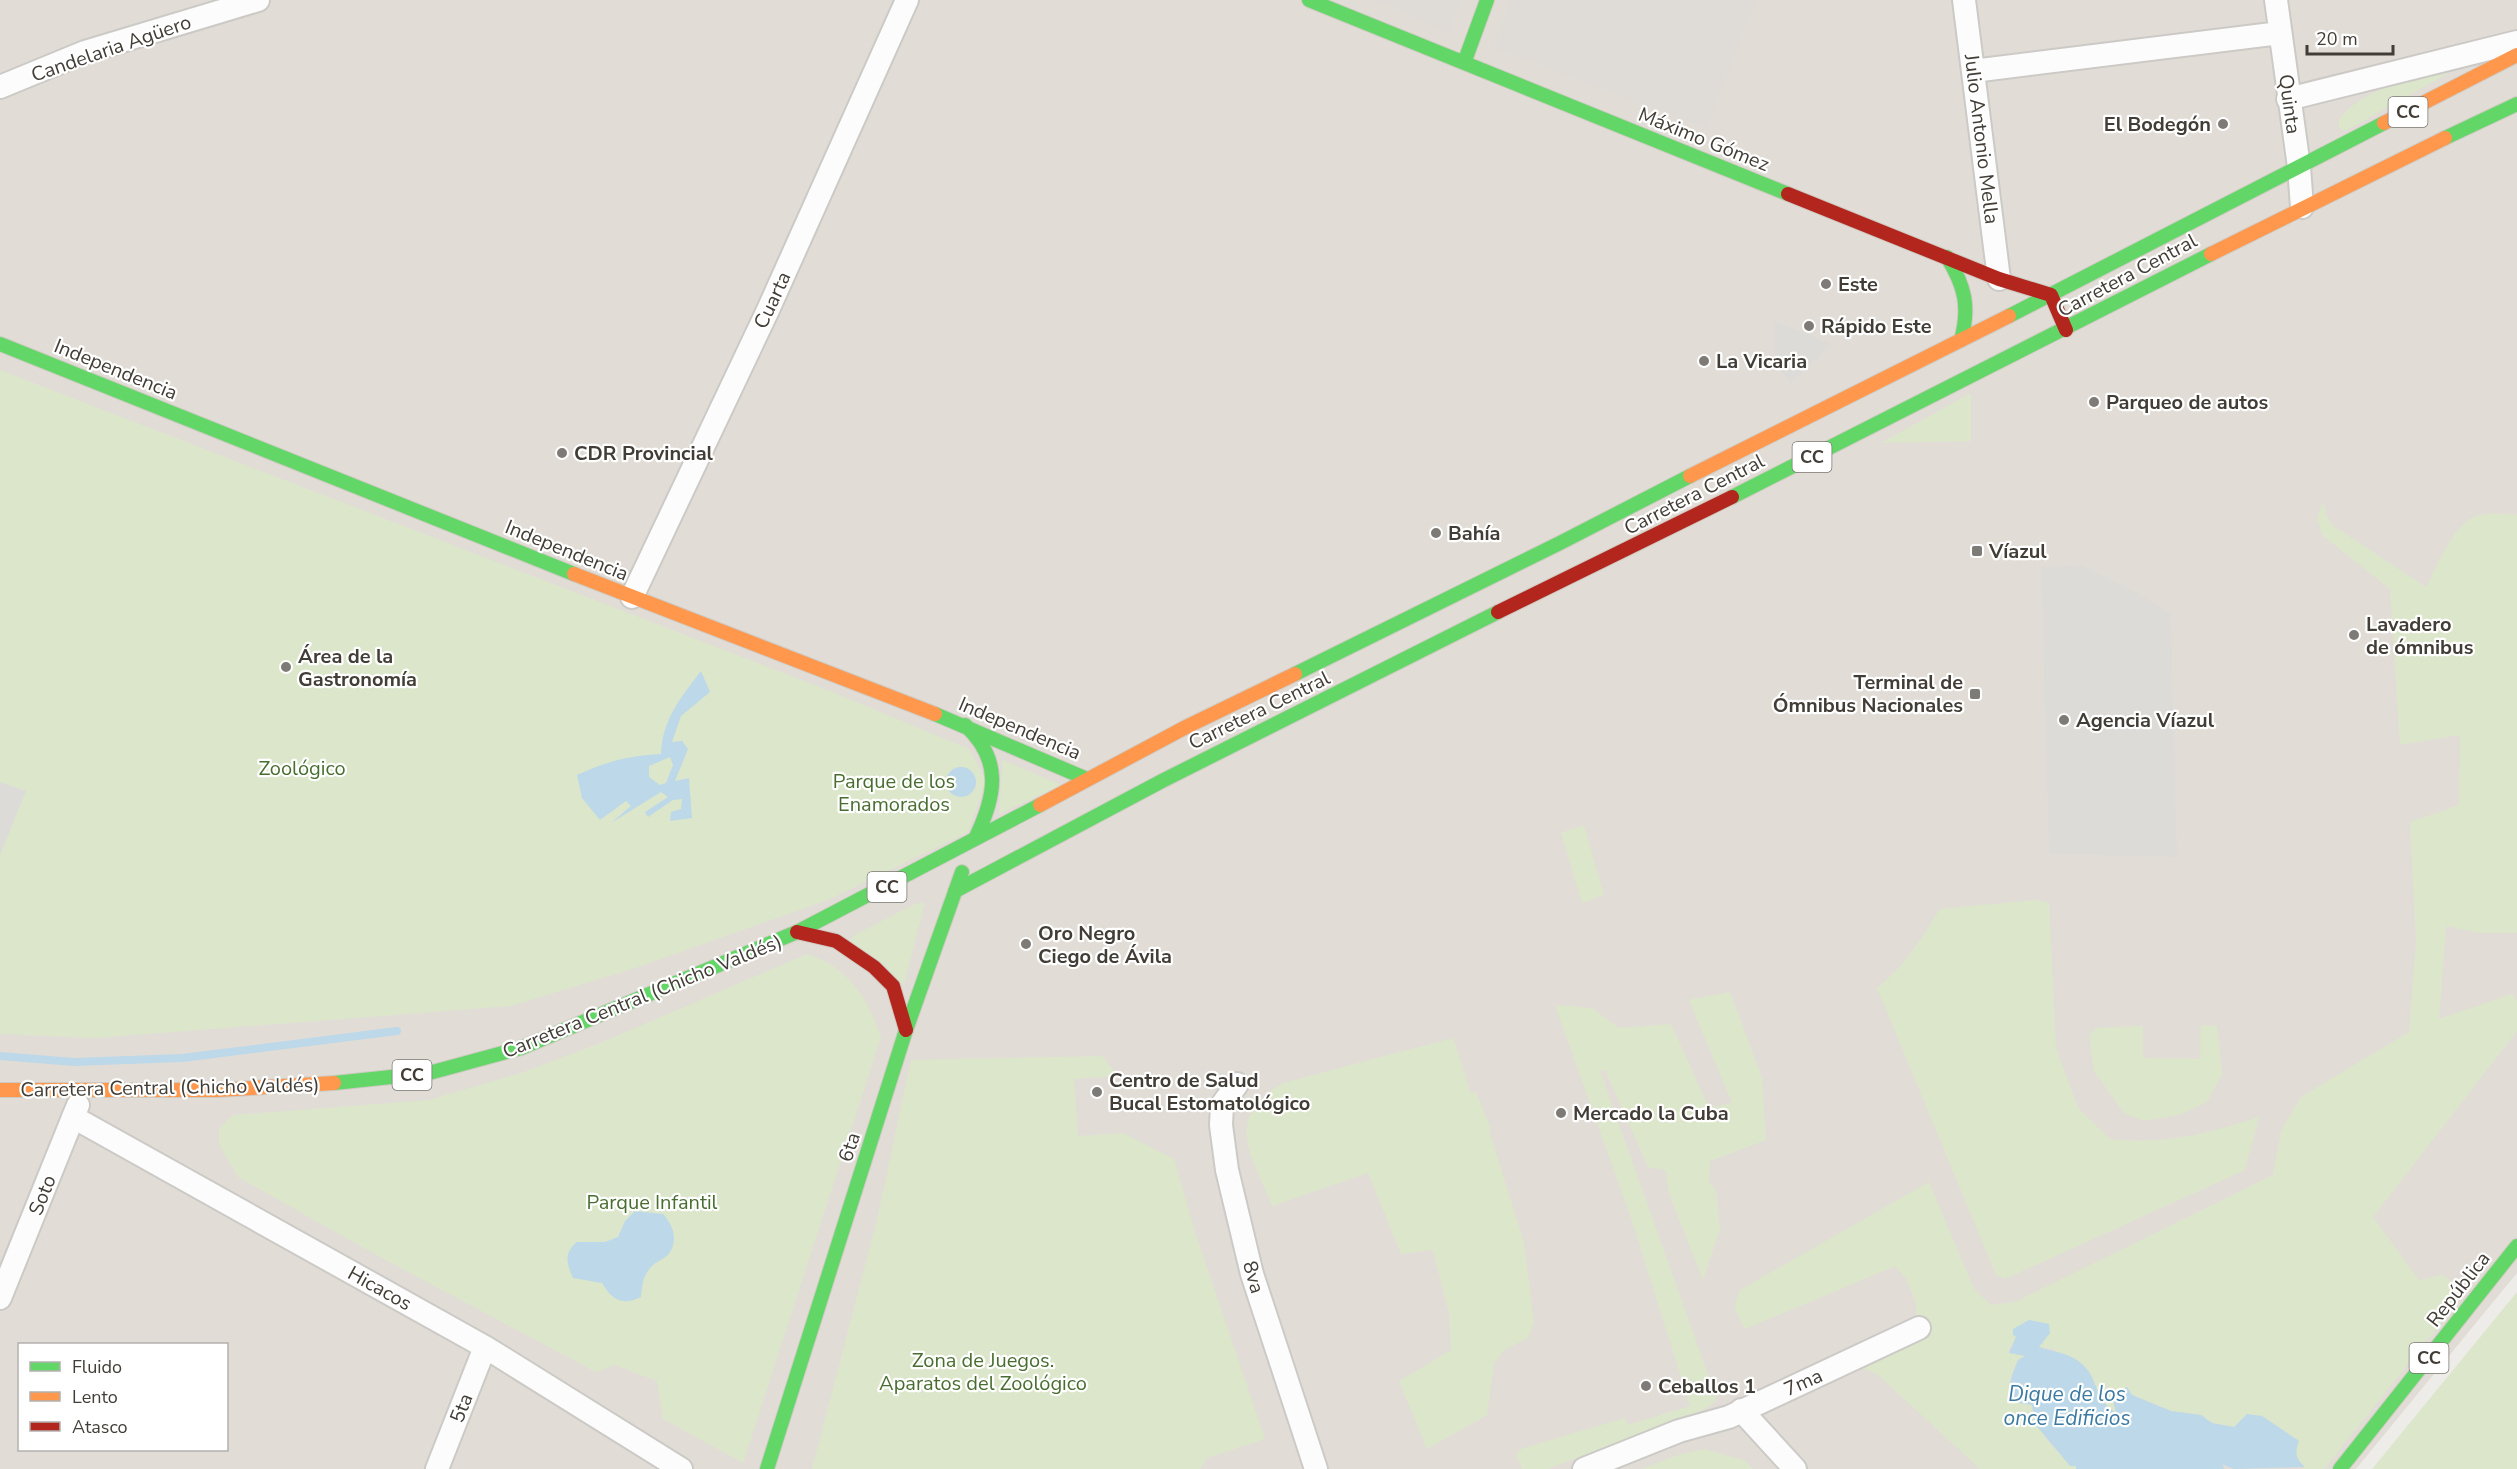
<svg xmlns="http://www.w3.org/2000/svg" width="2517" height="1469" font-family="'Nunito Sans',sans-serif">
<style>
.residential{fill:#e1ddd6;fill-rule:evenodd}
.industrial{fill:#dfdcd8}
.green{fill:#dce6cb}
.parking{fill:#dddbd8}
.water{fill:#bdd8e8;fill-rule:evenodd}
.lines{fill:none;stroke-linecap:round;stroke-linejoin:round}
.stream{stroke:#bdd8e8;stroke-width:8}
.street-casing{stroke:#cccac6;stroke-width:26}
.fast-casing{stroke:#cfcbc3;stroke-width:16}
.slow-casing{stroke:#cfcbc3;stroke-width:16}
.jam-casing{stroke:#cfcbc3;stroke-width:16}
.street{stroke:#fcfcfc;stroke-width:22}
.fast{stroke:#63d668;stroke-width:14}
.slow{stroke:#ff974d;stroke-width:14}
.jam{stroke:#b3261e;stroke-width:14}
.poi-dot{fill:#7e7a75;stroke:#fff;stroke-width:2}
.labels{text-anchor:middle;stroke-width:4.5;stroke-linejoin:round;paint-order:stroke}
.shield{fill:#fff;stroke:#7b7772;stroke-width:1.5}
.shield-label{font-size:18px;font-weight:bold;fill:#423d36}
.street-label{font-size:20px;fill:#423d36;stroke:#fff}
.poi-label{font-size:20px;font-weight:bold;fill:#423d36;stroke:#fff;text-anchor:start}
.park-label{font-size:20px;fill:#496d30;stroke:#fff}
.water-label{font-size:21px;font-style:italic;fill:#3b7aa2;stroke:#fff}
</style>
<rect width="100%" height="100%" fill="#eeece9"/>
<path class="residential" d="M 0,0 L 2517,0 L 2517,1273 L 2356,1469 L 0,1469 ZM 20,1344 L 226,1344 L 226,1450 L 20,1450 Z"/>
<path class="industrial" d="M 1374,0 L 1462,0 L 1449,34 Z
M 1510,0 L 1756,0 L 1707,128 L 1493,48 Z"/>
<path class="green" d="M 2449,73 L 2345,131 L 2339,128 L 2339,119 C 2366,86 2410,81 2449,73 Z
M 0,370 L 830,691 L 969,749 L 986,780 L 968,832 L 828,900 L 638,967 L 511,1006 L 95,1038 L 0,1034 Z
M 1971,393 L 1971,441 L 1881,443 Z
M 2324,501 L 2326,514 L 2332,525 L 2426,587 C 2437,566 2447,539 2466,522 C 2478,511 2502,514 2517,515 L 2517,933 L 2481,933 L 2446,926 L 2439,1019 L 2512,994 L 2517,1001 L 2517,1031 L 2373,1217 L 2419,1280 L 2443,1275 L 2466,1292 L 2324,1469 L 2302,1469 L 2304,1467 C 2296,1459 2295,1452 2299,1441 L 2262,1416 L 2234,1427 L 2212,1423 L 2201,1415 L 2171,1411 L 2132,1395 L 2127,1387 L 2117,1413 L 2103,1404 L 2091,1375 L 2054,1349 L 2039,1347 L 2043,1340 L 2040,1323 L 2029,1320 L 2009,1349 L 2009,1353 L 2022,1354 L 2025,1357 C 2015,1363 2009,1376 2011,1388 L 2032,1405 C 2035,1432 2055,1451 2076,1466 L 2076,1469 L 1980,1469 L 1877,1374 L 1856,1366 L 1912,1341 L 1932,1325 L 1929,1321 L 1916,1324 L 1916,1304 L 1906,1278 L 1895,1266 L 1745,1329 L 1734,1307 L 1740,1290 L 1929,1182 L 1974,1289 L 1991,1305 L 2015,1302 L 2273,1175 L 2281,1131 L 2301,1097 L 2409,1032 L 2416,941 L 2410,822 L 2459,805 L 2460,735 L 2400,745 L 2390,589 L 2323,536 L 2317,518 Z
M 1003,760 L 1061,785 L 999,814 Z
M 1584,825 L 1604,895 L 1582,903 L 1561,833 Z
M 2037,900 L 2049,903 L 2056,1048 L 2078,1108 L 2110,1139 C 2164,1145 2207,1134 2259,1117 L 2245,1170 L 2005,1279 L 1996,1275 L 1877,988 C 1904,967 1922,938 1940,909 Z
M 925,902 L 904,985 L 849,941 L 856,934 L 915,904 Z
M 807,954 C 849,968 867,996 881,1037 L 743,1463 L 663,1419 L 657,1381 L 615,1365 L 596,1372 L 380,1257 L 238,1177 L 219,1144 L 219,1128 L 233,1115 L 429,1100 L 521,1073 L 598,1044 Z
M 1730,992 L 1762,1078 L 1766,1140 L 1710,1161 L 1709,1181 L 1716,1191 L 1720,1229 L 1703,1280 L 1668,1191 L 1666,1170 L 1648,1167 L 1605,1070 L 1600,1071 L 1716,1397 L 1715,1402 L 1703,1410 L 1547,1469 L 1522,1469 L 1516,1454 L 1521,1449 L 1625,1418 L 1628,1425 L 1690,1406 L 1632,1221 L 1555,1005 L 1592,1008 L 1619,1028 L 1671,1024 L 1709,1108 L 1732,1103 L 1689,1000 Z
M 2201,1025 L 2217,1026 L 2222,1074 L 2207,1102 L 2179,1115 L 2144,1121 L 2124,1113 L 2094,1071 L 2089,1035 L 2097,1028 L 2143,1026 L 2143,1058 L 2200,1059 Z
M 1453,1038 L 1471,1094 L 1476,1092 L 1491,1129 L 1489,1130 L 1524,1243 L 1534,1322 L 1528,1338 L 1503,1351 L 1494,1363 L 1487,1415 L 1427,1449 L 1399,1381 L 1451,1350 L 1449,1314 L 1433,1250 L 1401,1254 L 1368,1173 L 1272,1206 C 1252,1154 1222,1119 1283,1083 Z
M 1102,1056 L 1118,1076 L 1074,1079 L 1078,1136 L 1123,1133 L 1174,1159 L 1194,1229 L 1265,1439 L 1207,1458 L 1200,1469 L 812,1469 L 877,1220 L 911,1060 Z
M 2517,1292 L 2517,1469 L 2372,1469 Z
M 1705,1449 L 1745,1461 L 1753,1469 L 1641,1469 L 1681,1454 Z"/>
<path class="parking" d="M 1775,321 L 1832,344 L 1791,384 L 1775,363 Z
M 2082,565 L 2138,593 L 2171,614 L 2177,857 L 2049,854 L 2041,567 Z
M 0,782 L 26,791 L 0,855 Z"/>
<path class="water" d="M 701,671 L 710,692 L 681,716 L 672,742 L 682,741 L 688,749 L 675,781 L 689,778 L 692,818 L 670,821 L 671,812 L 681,809 L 682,799 L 673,800 L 648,817 L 645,812 L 668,797 L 661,792 L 611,823 L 631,806 L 626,801 L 600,820 L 582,798 L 577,775 C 608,761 628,756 661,754 C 662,720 681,697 701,671 ZM 670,757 L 673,765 L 666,783 L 660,785 L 649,777 L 649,766 Z
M946 782a15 15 0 1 1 30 0a15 15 0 1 1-30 0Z
M 635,1211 L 663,1214 C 673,1225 678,1239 670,1252 C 666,1259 656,1261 651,1267 C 643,1275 642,1286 641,1297 C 622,1306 612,1300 602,1283 L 573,1278 C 567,1264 563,1253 577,1242 L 605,1242 L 618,1237 L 625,1221 Z
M 2029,1320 L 2049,1324 L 2050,1333 L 2039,1347 C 2053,1352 2069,1352 2082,1364 C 2099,1379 2093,1398 2116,1413 L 2113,1400 L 2117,1392 L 2127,1387 L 2132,1395 L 2171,1411 L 2201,1415 L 2212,1423 L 2234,1427 L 2247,1414 L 2262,1416 L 2299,1441 C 2294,1453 2296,1459 2305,1467 L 2234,1469 L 2219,1463 L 2218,1469 L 2076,1469 L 2076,1466 L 2070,1466 L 2035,1424 L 2032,1405 L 2012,1402 C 2006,1387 2013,1373 2018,1360 L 2025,1356 L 2009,1353 L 2016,1337 L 2013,1335 L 2013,1329 Z"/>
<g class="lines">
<path class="stream" d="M 0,1056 L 74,1062 L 182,1058 L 397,1031
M 2218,1463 L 2220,1469"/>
<g class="street-casing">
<path id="street" d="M 1964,0 L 1999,279
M 2276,0 L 2299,167 L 2302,207
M 1973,71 L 2280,33
M 0,87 L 85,52 L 258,0
M 2288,99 L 2517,42
M 632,597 L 768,310 L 907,0
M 1237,1084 L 1222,1105 L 1221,1125 L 1227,1170 L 1252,1274 L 1316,1469
M 73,1117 L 485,1347 L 681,1469
M 0,1298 L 78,1105
M 1741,1410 L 1795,1469
M 437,1469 L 485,1347
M 1584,1469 L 1679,1431 L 1729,1417 L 1919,1328"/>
</g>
<g class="fast-casing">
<path id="fast" d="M 1309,0 L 1788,194
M 1464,63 L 1487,0
M 2445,138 L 2517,104
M 1947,257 C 1965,286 1970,307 1961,340
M 2009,316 L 2384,123
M 0,344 L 574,574
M 1732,497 L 2211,254
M 1295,674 L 1560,543 L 1690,476
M 935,714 L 1087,779
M 965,725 C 1003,760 996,796 975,839
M 955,891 L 1162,781 L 1498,612
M 334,1083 L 429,1073 L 521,1048 L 797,932 L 1040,805
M 767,1469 L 906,1030 L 962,872
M 2340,1469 L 2517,1246"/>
</g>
<g class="slow-casing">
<path id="slow" d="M 2384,123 L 2517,55
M 2211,254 L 2445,138
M 1690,476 L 2009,316
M 574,574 L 935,714
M 1040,805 L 1186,727 L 1295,674
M 0,1090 L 217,1090 L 334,1083"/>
</g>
<g class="jam-casing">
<path id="jam" d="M 1788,194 L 1999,279 L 2051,295 L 2066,330
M 1498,612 L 1732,497
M 797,932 L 836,941 L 874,967 L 893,986 L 906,1030"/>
</g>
<use href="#street" class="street"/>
<use href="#fast" class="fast"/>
<use href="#slow" class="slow"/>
<use href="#jam" class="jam"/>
</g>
<g class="poi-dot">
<circle cx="2223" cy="124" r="6"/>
<circle cx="1826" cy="284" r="6"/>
<circle cx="1809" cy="326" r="6"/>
<circle cx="1704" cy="361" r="6"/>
<circle cx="2094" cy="402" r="6"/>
<circle cx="562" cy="453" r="6"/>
<circle cx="1436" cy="533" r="6"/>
<rect x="1971" y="545" width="12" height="12" rx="3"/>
<circle cx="2354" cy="635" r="6"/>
<circle cx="286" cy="667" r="6"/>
<rect x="1969" y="688" width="12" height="12" rx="3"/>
<circle cx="2064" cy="720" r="6"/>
<circle cx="1026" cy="944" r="6"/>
<circle cx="1097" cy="1092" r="6"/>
<circle cx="1561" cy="1113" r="6"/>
<circle cx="1646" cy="1386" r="6"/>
</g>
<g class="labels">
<g class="shield">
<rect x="2388.5" y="97" width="39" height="30" rx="4.5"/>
<rect x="1792.5" y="442" width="39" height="30" rx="4.5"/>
<rect x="867.5" y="872" width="39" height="30" rx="4.5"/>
<rect x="392.5" y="1060" width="39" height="30" rx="4.5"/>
<rect x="2409.5" y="1343" width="39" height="30" rx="4.5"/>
</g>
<g class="shield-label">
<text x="2408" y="118">CC</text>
<text x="1812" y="463">CC</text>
<text x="887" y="893">CC</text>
<text x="412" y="1081">CC</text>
<text x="2429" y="1364">CC</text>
</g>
<g class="street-label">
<text transform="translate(111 48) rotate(-19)" y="7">Candelaria Agüero</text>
<text transform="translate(2290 104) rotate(82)" y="7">Quinta</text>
<text transform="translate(1704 139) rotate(22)" y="7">Máximo Gómez</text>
<text transform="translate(1982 139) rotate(83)" y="7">Julio Antonio Mella</text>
<text transform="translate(2127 275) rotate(-28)" y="7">Carretera Central</text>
<text transform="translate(772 300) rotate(-65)" y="7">Cuarta</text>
<text transform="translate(116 369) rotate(22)" y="7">Independencia</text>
<text transform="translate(1694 494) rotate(-27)" y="7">Carretera Central</text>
<text transform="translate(567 550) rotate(22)" y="7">Independencia</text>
<text transform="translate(1259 710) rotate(-26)" y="7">Carretera Central</text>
<text transform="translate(1020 728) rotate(23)" y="7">Independencia</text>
<text transform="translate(642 996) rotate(-22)" y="7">Carretera Central (Chicho Valdés)</text>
<text transform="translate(170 1087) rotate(-1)" y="7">Carretera Central (Chicho Valdés)</text>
<text transform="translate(849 1147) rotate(-72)" y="7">6ta</text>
<text transform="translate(42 1195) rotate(-68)" y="7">Soto</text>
<text transform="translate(1254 1277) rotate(74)" y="7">8va</text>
<text transform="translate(380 1288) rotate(29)" y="7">Hicacos</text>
<text transform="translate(2458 1289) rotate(-52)" y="7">República</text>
<text transform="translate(1803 1382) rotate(-24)" y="7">7ma</text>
<text transform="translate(461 1408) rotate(-68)" y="7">5ta</text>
</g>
<g class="poi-label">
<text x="2211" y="131" text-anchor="end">El Bodegón</text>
<text x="1838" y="291">Este</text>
<text x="1821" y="333">Rápido Este</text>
<text x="1716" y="368">La Vicaria</text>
<text x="2106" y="409">Parqueo de autos</text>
<text x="574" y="460">CDR Provincial</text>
<text x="1448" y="540">Bahía</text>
<text x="1989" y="558">Víazul</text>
<text x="2366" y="631">Lavadero<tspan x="2366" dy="23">de ómnibus</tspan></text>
<text x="298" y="663">Área de la<tspan x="298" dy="23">Gastronomía</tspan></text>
<text x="1963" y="689" text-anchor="end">Terminal de<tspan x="1963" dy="23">Ómnibus Nacionales</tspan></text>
<text x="2076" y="727">Agencia Víazul</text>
<text x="1038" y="940">Oro Negro<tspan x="1038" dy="23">Ciego de Ávila</tspan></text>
<text x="1109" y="1087">Centro de Salud<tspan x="1109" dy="23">Bucal Estomatológico</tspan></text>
<text x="1573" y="1120">Mercado la Cuba</text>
<text x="1658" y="1393">Ceballos 1</text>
</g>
<g class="park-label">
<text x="302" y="775">Zoológico</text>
<text x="894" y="788">Parque de los<tspan x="894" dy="23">Enamorados</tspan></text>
<text x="652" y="1209">Parque Infantil</text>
<text x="983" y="1367">Zona de Juegos.<tspan x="983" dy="23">Aparatos del Zoológico</tspan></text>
</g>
<g class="water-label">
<text x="2067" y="1401">Dique de los<tspan x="2067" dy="24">once Edificios</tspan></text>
</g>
</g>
<rect x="18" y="1343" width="210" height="108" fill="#ffffff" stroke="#b3b1af" stroke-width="1.5"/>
<rect x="30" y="1362" width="30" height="9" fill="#63d668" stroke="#b3b1af" stroke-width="1.5"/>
<text x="72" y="1373" font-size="18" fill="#423d36">Fluido</text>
<rect x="30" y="1392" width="30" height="9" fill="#ff974d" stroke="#b3b1af" stroke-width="1.5"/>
<text x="72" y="1403" font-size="18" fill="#423d36">Lento</text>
<rect x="30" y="1422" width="30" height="9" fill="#b3261e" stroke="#b3b1af" stroke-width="1.5"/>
<text x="72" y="1433" font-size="18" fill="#423d36">Atasco</text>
<path d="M2307 45v9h86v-9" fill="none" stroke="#423d36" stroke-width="3"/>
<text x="2316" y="45" font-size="18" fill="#423d36" stroke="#ffffff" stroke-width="4.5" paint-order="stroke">20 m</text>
</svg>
